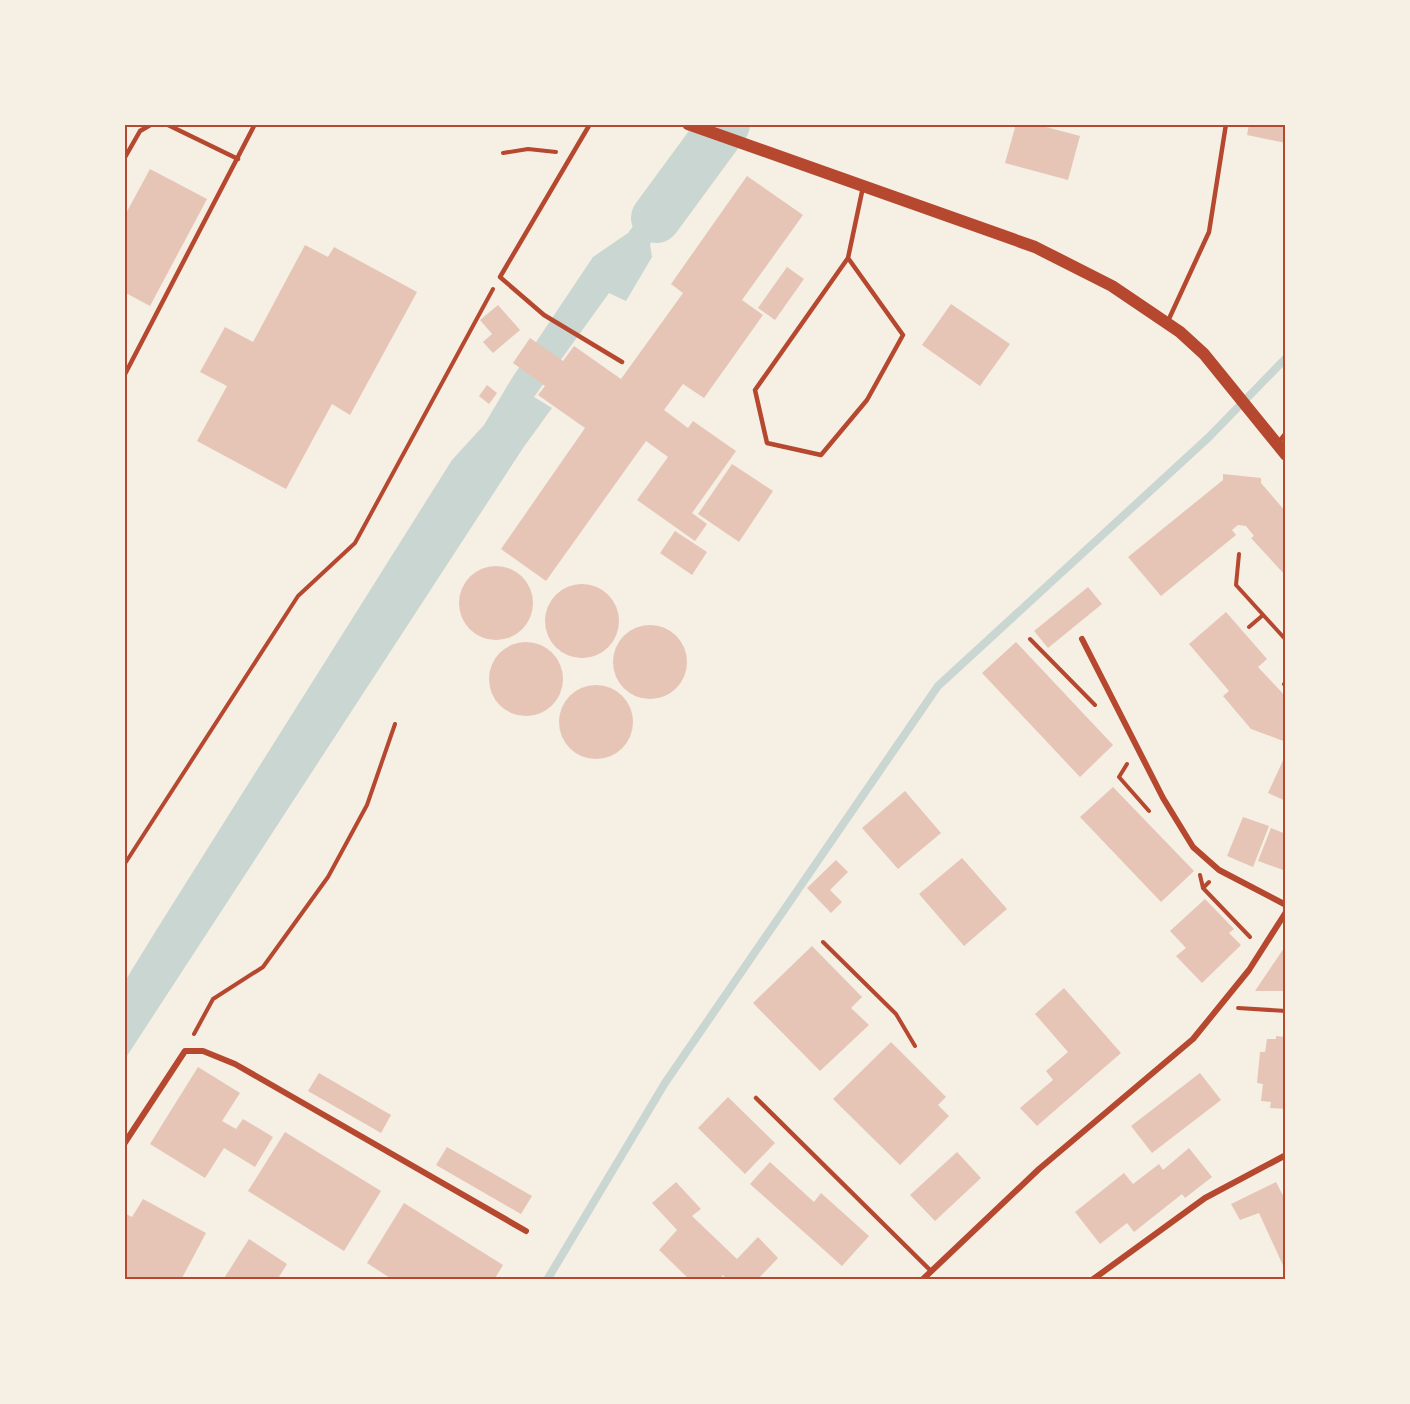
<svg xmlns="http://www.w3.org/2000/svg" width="1410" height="1404" font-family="'Space Grotesk',sans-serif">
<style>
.water{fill:#c9d6d2}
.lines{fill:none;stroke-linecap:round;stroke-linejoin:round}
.stream{stroke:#c9d6d2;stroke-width:8}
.river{stroke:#c9d6d2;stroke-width:50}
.building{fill:#e6c5b7}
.path{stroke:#b5482f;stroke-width:4}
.service{stroke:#b5482f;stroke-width:4.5}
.minor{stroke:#b5482f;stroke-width:6}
.secondary{stroke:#b5482f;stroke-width:12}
.neatline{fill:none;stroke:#b5482f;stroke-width:2}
</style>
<rect width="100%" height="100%" fill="#f6efe4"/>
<path class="water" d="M 684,159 L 710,166 L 650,244 L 652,257 L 626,301 L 609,293 L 534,397 L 552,408 L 523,448 L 125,1059 L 125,981 L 157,929 L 452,460 L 484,425 L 512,378 L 593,257 L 628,233 Z"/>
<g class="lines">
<path class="stream" d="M 547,1280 L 665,1083 L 938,686 L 1209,437 L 1286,358"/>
<path class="river" d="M 656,218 L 725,124"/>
</g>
<path class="building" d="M 1016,124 L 1035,124 L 1080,136 L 1068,180 L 1005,163 Z
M 1249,124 L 1286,124 L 1286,143 L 1247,135 Z
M 150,169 L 207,199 L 150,306 L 124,292 L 124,217 Z
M 747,176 L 803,215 L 742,300 L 763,315 L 704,398 L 683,384 L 664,410 L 688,428 L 693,421 L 736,451 L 692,513 L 707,524 L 695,541 L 637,500 L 668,457 L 646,441 L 546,581 L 501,549 L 585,428 L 538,395 L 545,386 L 513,363 L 530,338 L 563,361 L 574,346 L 621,379 L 683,293 L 671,284 Z
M 305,245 L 328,257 L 334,247 L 417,292 L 350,415 L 332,404 L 286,489 L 197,441 L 227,386 L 200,372 L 225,327 L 253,342 Z
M 787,267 L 804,279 L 775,320 L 758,308 Z
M 951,304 L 1010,344 L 980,386 L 922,345 Z
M 498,305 L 520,330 L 493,353 L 483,342 L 492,334 L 480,320 Z
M 487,385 L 497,393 L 489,404 L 479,396 Z
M 732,464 L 773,491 L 739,542 L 698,514 Z
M 1223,474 L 1261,478 L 1261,483 L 1286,512 L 1286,576 L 1251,538 L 1254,536 L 1246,526 L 1238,525 L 1232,530 L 1236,535 L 1161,596 L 1128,557 L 1223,480 Z
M 675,531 L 707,552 L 692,575 L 660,553 Z
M459 603a37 37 0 1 1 74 0a37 37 0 1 1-74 0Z
M545 621a37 37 0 1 1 74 0a37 37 0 1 1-74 0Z
M 1088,587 L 1102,604 L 1048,648 L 1034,631 Z
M 1226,612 L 1267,659 L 1258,667 L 1286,697 L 1286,742 L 1251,729 L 1223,696 L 1229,691 L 1189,644 Z
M613 662a37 37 0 1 1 74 0a37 37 0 1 1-74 0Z
M489 679a37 37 0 1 1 74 0a37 37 0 1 1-74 0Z
M 1016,642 L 1113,745 L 1080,777 L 982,673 Z
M559 722a37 37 0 1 1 74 0a37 37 0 1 1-74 0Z
M 1286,754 L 1286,801 L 1268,793 Z
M 1113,787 L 1194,871 L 1161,902 L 1080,817 Z
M 905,791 L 941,833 L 898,869 L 862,828 Z
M 1243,817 L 1269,826 L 1253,867 L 1227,856 Z
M 1271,828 L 1286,834 L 1286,871 L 1258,861 Z
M 962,858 L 1007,909 L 964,946 L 919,894 Z
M 836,860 L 848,872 L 830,890 L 842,902 L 831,913 L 807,888 Z
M 1205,899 L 1234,929 L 1229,933 L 1241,945 L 1202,983 L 1176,956 L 1186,948 L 1170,931 Z
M 1286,945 L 1286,991 L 1255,991 Z
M 812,946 L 862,997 L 851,1008 L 869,1025 L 820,1071 L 753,1003 Z
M 1064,988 L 1121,1053 L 1037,1126 L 1020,1108 L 1053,1080 L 1046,1071 L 1068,1052 L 1035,1014 Z
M 1276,1036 L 1286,1037 L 1286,1109 L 1270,1108 L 1271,1102 L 1261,1101 L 1263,1084 L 1257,1083 L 1260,1052 L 1265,1052 L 1267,1039 L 1276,1039 Z
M 891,1042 L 946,1097 L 938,1105 L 949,1116 L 900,1165 L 833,1099 Z
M 198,1067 L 240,1093 L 222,1121 L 236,1129 L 243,1119 L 273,1137 L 255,1167 L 224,1148 L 205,1178 L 150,1144 Z
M 319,1073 L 391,1115 L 381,1133 L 308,1091 Z
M 1200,1073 L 1221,1100 L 1152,1153 L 1131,1126 Z
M 728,1097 L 775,1143 L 745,1174 L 698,1128 Z
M 285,1132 L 381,1191 L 344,1251 L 248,1191 Z
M 447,1147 L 532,1196 L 521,1214 L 436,1165 Z
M 1189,1148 L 1212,1177 L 1185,1198 L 1182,1194 L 1134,1232 L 1127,1223 L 1100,1244 L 1075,1212 L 1124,1173 L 1133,1184 L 1159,1164 L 1163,1170 Z
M 957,1152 L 981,1178 L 935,1221 L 910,1195 Z
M 770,1162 L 814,1202 L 821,1193 L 869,1236 L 842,1266 L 750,1184 Z
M 676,1182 L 701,1209 L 692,1216 L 737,1259 L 758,1237 L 778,1258 L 757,1280 L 727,1280 L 723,1275 L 719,1280 L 690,1280 L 659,1250 L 677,1230 L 652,1203 Z
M 1276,1182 L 1286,1201 L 1286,1272 L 1259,1213 L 1240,1220 L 1231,1204 Z
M 143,1199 L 206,1233 L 181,1280 L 124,1280 L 124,1213 L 132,1217 Z
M 404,1203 L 503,1265 L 494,1280 L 393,1280 L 367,1263 Z
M 249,1239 L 287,1264 L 277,1280 L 223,1280 Z"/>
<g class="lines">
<path class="path" d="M 503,153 L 528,149 L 556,152
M 1239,554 L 1236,585 L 1286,640
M 1249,627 L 1263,615
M 1030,639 L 1095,705
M 1284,684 L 1286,683
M 1127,764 L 1119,777 L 1149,811
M 124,865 L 298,596 L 355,543 L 493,289
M 1200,875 L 1203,888
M 1209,882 L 1203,888 L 1250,937
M 823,942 L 896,1014 L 915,1046
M 1238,1008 L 1286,1011
M 194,1034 L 213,999 L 263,967 L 328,877 L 367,805 L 395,724"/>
<path class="service" d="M 166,124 L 238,159
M 590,124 L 500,277 L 544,315 L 622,362
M 124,159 L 140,131 L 152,124
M 848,258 L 903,335 L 867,400 L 821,455 L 767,443 L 755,390 L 848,258 L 863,187
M 1168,321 L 1209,232 L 1226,124
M 124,376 L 255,124
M 1278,443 L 1286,433
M 756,1098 L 930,1270"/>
<path class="minor" d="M 1082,639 L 1163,798 L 1193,847 L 1219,870 L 1286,905
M 124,1144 L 185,1051 L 203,1051 L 235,1064 L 526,1231
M 922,1280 L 1039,1169 L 1193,1039 L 1249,970 L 1286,912
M 1092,1280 L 1205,1198 L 1286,1155"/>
<path class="secondary" d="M 688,124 L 1035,247 L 1112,286 L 1180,332 L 1204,354 L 1286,455"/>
</g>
<rect width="1410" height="1404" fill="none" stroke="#f6efe4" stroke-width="252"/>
<rect x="126" y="126" width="1158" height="1152" class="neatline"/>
</svg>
